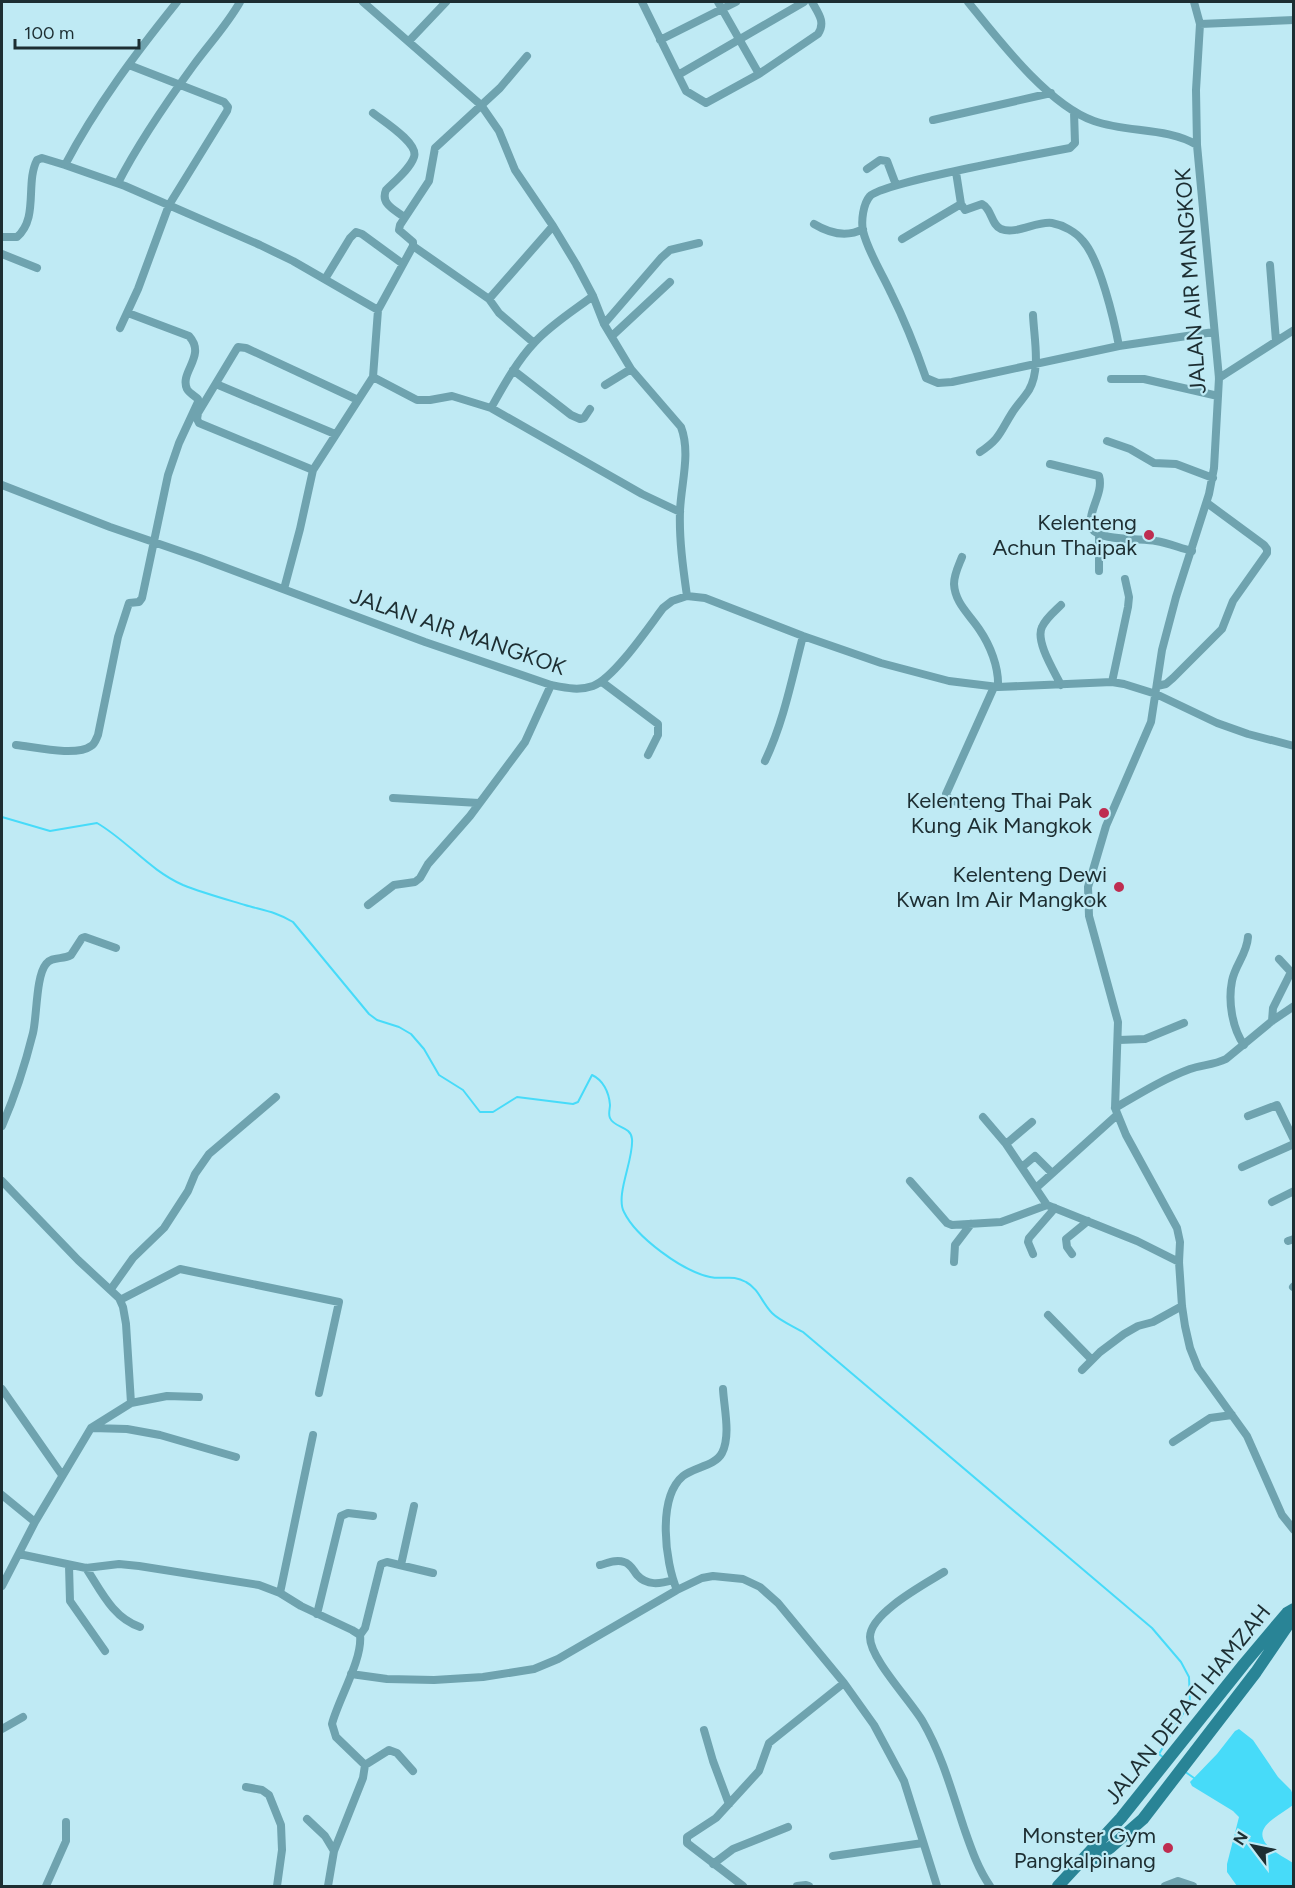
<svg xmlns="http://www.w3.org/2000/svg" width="1295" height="1888" font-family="Figtree,sans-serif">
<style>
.water{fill:#47dbf9}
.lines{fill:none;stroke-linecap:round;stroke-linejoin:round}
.stream{stroke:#47dbf9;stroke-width:2}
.street{stroke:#6fa3af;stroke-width:8}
.secondary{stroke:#298496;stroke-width:12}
.poi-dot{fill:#be2d50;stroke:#bfeaf4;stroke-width:2}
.labels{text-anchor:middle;stroke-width:4.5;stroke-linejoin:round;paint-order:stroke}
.street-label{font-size:22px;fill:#1d2e32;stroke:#bfeaf4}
.poi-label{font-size:22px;fill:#1d2e32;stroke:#bfeaf4;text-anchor:end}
</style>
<rect width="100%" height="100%" fill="#bfeaf4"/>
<path class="water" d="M 1239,1729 L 1253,1740 L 1278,1777 L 1291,1790 L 1293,1795 L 1293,1805 C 1287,1810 1279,1814 1273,1819 C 1246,1839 1277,1853 1293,1863 L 1293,1886 L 1237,1886 L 1227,1872 L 1227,1864 L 1239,1817 L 1233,1811 L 1192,1786 L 1190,1782 L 1217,1754 L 1235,1731 Z"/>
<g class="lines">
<path class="stream" d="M 2,817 L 50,831 L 97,823 C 128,841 149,870 183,885 C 203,893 225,899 245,905 C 262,910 277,912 293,922 L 369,1014 L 377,1020 L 399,1027 L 411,1034 L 424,1049 L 439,1075 L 463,1090 L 480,1112 L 493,1112 L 517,1097 L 573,1104 L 578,1102 L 592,1075 C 603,1080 609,1092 610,1105 C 610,1109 608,1114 610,1118 C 614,1128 631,1126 632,1139 C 634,1159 615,1195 624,1212 C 636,1237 682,1271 710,1277 C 724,1280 732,1274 746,1282 C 759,1289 762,1303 772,1313 C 780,1321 793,1326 803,1332 L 1152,1628 L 1181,1662 L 1189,1677 L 1190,1702 L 1159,1754 L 1164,1758
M 1184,1771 L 1194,1778"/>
<path class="street" d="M 177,2 C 136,53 96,106 65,165 L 125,186 L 260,245 L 293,261 L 378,310
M 363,2 L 481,105 L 499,131 L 515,170 L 553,226 L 576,264 L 593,296 L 604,324 L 631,369 L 681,427 C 691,453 681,484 680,511 C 679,539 683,568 687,596
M 642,2 L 678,75 L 804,2
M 718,2 L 759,74 L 818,34 C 826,22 818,13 812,2
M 968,2 C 998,39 1048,105 1094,121 C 1128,133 1166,127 1197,145 L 1219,378 L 1214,468 L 1209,494 L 1176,597 L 1162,650 L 1151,722 L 1106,826 L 1088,887 L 1089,916 L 1118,1022 L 1115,1108 L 1126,1135 L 1177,1228 L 1180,1242 L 1179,1262 L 1182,1306 L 1185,1326 L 1190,1348 L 1198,1368 L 1247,1436 L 1282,1515 L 1294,1530
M 1194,2 L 1200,24 L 1196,90 L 1197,145
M 1200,24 L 1294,20
M 660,40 L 736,2
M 409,41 L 446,2
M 678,75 L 686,91 L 706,103 L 759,74
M 1074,112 L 1075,143 L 1070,148 C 1040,154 884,182 870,196 C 863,204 861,221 863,231 C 868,252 882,273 891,293 C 905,321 916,349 926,378 L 938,383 L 952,382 L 1119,346 L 1214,332
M 373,113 C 383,121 419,143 414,157 C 410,169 395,181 386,190 C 380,204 395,210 404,217
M 933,120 L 1051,93
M 867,169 L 880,160 L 887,161 L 896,185
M 956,172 L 961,204 L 965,210 L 982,204 C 992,209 991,225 1001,229 C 1016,235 1036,221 1052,223 C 1063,225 1076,232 1083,241 C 1100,260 1114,320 1119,346
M 118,183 C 139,142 166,103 193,66 C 209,44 227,25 240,2
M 814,224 C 829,233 846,238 863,229
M 2,237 L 17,237 C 39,218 25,183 37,160 L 42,158 L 65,165
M 902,239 L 961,204
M 413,246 L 489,299 L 499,313 L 534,343
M 2,254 L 37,268
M 1270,265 L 1276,341
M 325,279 L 350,238 L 356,232 L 362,234 L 403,264
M 489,299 L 553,226
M 604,324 L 661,258 L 670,250 L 699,243
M 120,328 L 138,289 L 169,205 L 227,111 L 228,107 L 224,102 L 129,65
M 612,336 L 670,282
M 513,370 L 571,415 L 580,419 L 584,418 L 590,409
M 373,377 L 417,400 L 430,400 L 452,396 L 491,408 L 642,494 L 680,512
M 1219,378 L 1294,330
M 1111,379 L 1144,379 L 1218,396
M 216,384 L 335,434
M 605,385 L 631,369
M 491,408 C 504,385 517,361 535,342 C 552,324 573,311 593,296
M 1107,441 L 1130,449 L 1154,463 L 1176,464 L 1213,478
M 980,452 C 1000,439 1000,432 1012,413 C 1017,405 1024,398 1029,390 C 1041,369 1034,338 1033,315
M 1050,464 L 1099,476 C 1104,493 1088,510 1091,526 C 1094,542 1143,538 1156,541 C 1168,543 1180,548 1192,551
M 313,470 L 199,423 L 197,419 L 198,413 L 236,350 L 238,347 L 246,348 L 358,400
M 2,485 L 110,527 L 200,558 L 425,642 L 551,685 C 566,688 579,691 593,686 C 614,678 648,628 663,608 L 672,601 L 687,596 L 705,598 L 803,636 L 881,663 L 949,681 L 998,687 L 1112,682 L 1124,684 L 1156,694 L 1217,723 L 1248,734 L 1294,746
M 962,557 C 959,565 954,574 954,584 C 955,603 969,614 979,629 C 990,645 999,667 998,687
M 1099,571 L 1099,535
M 284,589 L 300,529 L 313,470 L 373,377 L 378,310 L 413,246 L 413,242 L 399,230 L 400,225 L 429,181 L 435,148 L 500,88 L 527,56
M 602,682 L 658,724 L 658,735 L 648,755
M 1112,682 L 1128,607 L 1129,597 L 1125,579
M 1061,685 C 1054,671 1035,641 1042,627 C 1046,618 1055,611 1061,605
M 1157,686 L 1166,684 L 1173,678 L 1222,629 L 1233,601 L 1267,553 L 1267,549 L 1264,545 L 1207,503
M 16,745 C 35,747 76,757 91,746 C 95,744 96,739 98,735 L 118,637 L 129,603 L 139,602 L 142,598 L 168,475 L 179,443 L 198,402 L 198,399 C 195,396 189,393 187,389 C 179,372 207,356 189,336 L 128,313
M 765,761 C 784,721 792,678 803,636
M 393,798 L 479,803
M 970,806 L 950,800 L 946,794 L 994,687
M 368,905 L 394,885 L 415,882 L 420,878 L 428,864 L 470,816 L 525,742 L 551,685
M 1272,1021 L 1273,1008 L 1291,972 L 1279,959
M 1119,1040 L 1145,1039 L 1184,1023
M 1244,1045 C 1232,1028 1228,1001 1232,981 C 1235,965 1247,954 1248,937
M 1115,1108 C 1139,1094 1163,1079 1190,1069 C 1201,1065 1214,1065 1226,1059 L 1272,1021 L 1294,1006
M 1248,1116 L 1277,1105 L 1294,1140
M 983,1117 L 1006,1144 L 1047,1205 L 1137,1241 L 1179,1262
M 2,1126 C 15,1096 25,1065 33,1033 C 37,1016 36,976 46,964 C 52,956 63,960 71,955 L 82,938 L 85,937 L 116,948
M 1006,1144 L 1032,1122
M 1022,1167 L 1035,1156 L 1052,1173
M 1242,1167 L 1294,1144
M 2,1181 L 78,1260 L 119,1298 L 123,1307 L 126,1324 L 131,1403 L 91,1428 L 35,1522 L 2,1586
M 910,1181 L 947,1223 L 952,1225 L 1001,1222 L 1047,1205
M 1036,1188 L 1117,1115
M 1272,1202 L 1294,1191
M 1288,1241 L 1294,1239
M 1033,1254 L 1028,1242 L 1029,1238 L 1055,1208
M 1072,1254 L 1067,1247 L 1066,1239 L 1088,1221
M 954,1262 L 955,1245 L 971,1224
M 1293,1287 L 1294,1286
M 111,1289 L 133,1258 L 164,1228 L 188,1191 L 195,1174 L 209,1154 L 276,1097
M 120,1300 L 180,1269 L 339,1302 L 319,1393
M 1048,1315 L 1092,1360
M 1082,1370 L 1100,1352 L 1124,1334 L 1138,1326 L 1153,1322 L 1182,1306
M 2,1389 L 62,1475
M 131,1403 L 167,1396 L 199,1397
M 92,1428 L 127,1429 L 160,1435 L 236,1457
M 1173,1442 L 1210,1418 L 1232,1415
M 2,1495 L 35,1522
M 19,1554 L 86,1568 L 119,1564 L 139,1566 L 259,1585 L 280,1593 L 301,1606 L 352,1630 L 360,1635 C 363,1659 338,1700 332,1724 L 336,1737 L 365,1765 L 363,1778 L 334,1851 L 328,1886
M 401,1565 L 414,1506
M 600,1565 C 608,1563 616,1559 624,1562 C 631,1564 633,1570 637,1575 C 647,1586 660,1584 673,1580
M 69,1566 L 70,1601 L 105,1651
M 86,1568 C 101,1591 113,1618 140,1627
M 944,1572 C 925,1584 870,1613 870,1637 C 870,1659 911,1701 923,1722 C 942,1755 952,1792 964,1828 C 971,1848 978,1869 990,1886
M 677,1590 C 665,1562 657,1498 683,1476 C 694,1467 715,1466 722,1453 C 731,1435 724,1408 723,1389
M 280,1593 L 313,1435
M 317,1614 L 341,1516 L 348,1513 L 373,1516
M 360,1635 L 365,1628 L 381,1564 L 387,1562 L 433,1573
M 351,1674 L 387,1679 L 434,1680 L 483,1677 L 534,1669 L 558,1659 L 677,1590 L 702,1578 L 713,1576 L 743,1579 L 760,1587 L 778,1603 L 844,1683 L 874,1725 L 904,1781 L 937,1886
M 2,1729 L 23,1717
M 704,1730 L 713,1761 L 729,1804
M 365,1765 L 389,1750 L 397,1753 L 413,1771
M 246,1787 L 262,1790 L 269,1795 L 281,1825 L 282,1850 L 277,1886
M 307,1819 L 325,1836 L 334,1851
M 833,1856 L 923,1843
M 713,1864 L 733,1849 L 788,1827
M 46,1886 L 66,1841 L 66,1822
M 743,1886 L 687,1843 L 687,1837 L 716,1818 L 759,1771 L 769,1743 L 844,1683
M 797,1886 L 806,1885 L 809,1886
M 1165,1886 L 1178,1881 L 1193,1886"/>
<path class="secondary" d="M 1087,1864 L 1111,1847 L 1143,1819 L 1256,1672 L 1294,1616
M 1058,1886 L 1121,1818 L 1244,1664 L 1287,1613 L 1294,1609"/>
</g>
<g class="poi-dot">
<circle cx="1149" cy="535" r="6"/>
<circle cx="1104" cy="813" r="6"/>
<circle cx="1119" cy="887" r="6"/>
<circle cx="1168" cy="1848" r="6"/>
</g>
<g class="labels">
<g class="street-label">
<text transform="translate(1190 281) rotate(-94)" y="8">JALAN AIR MANGKOK</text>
<text transform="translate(458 631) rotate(19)" y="8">JALAN AIR MANGKOK</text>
<text transform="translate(1187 1704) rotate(-51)" y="8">JALAN DEPATI HAMZAH</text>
</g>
<g class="poi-label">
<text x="1137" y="530">Kelenteng<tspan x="1137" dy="25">Achun Thaipak</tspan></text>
<text x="1092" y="808">Kelenteng Thai Pak<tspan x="1092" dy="25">Kung Aik Mangkok</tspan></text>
<text x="1107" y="882">Kelenteng Dewi<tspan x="1107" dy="25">Kwan Im Air Mangkok</tspan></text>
<text x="1156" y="1843">Monster Gym<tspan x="1156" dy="25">Pangkalpinang</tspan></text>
</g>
</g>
<rect width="1295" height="1888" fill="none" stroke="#1d2e32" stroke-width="6"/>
<g transform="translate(1253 1846) rotate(302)" stroke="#bfeaf4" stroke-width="4.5" paint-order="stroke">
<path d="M0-4.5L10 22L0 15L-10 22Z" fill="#1d2e32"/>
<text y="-9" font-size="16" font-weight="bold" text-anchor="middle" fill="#1d2e32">N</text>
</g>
<path d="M15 39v9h124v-9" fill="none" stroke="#1d2e32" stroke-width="3"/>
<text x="24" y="39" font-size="18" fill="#1d2e32" stroke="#bfeaf4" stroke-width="4.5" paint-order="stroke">100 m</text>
</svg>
